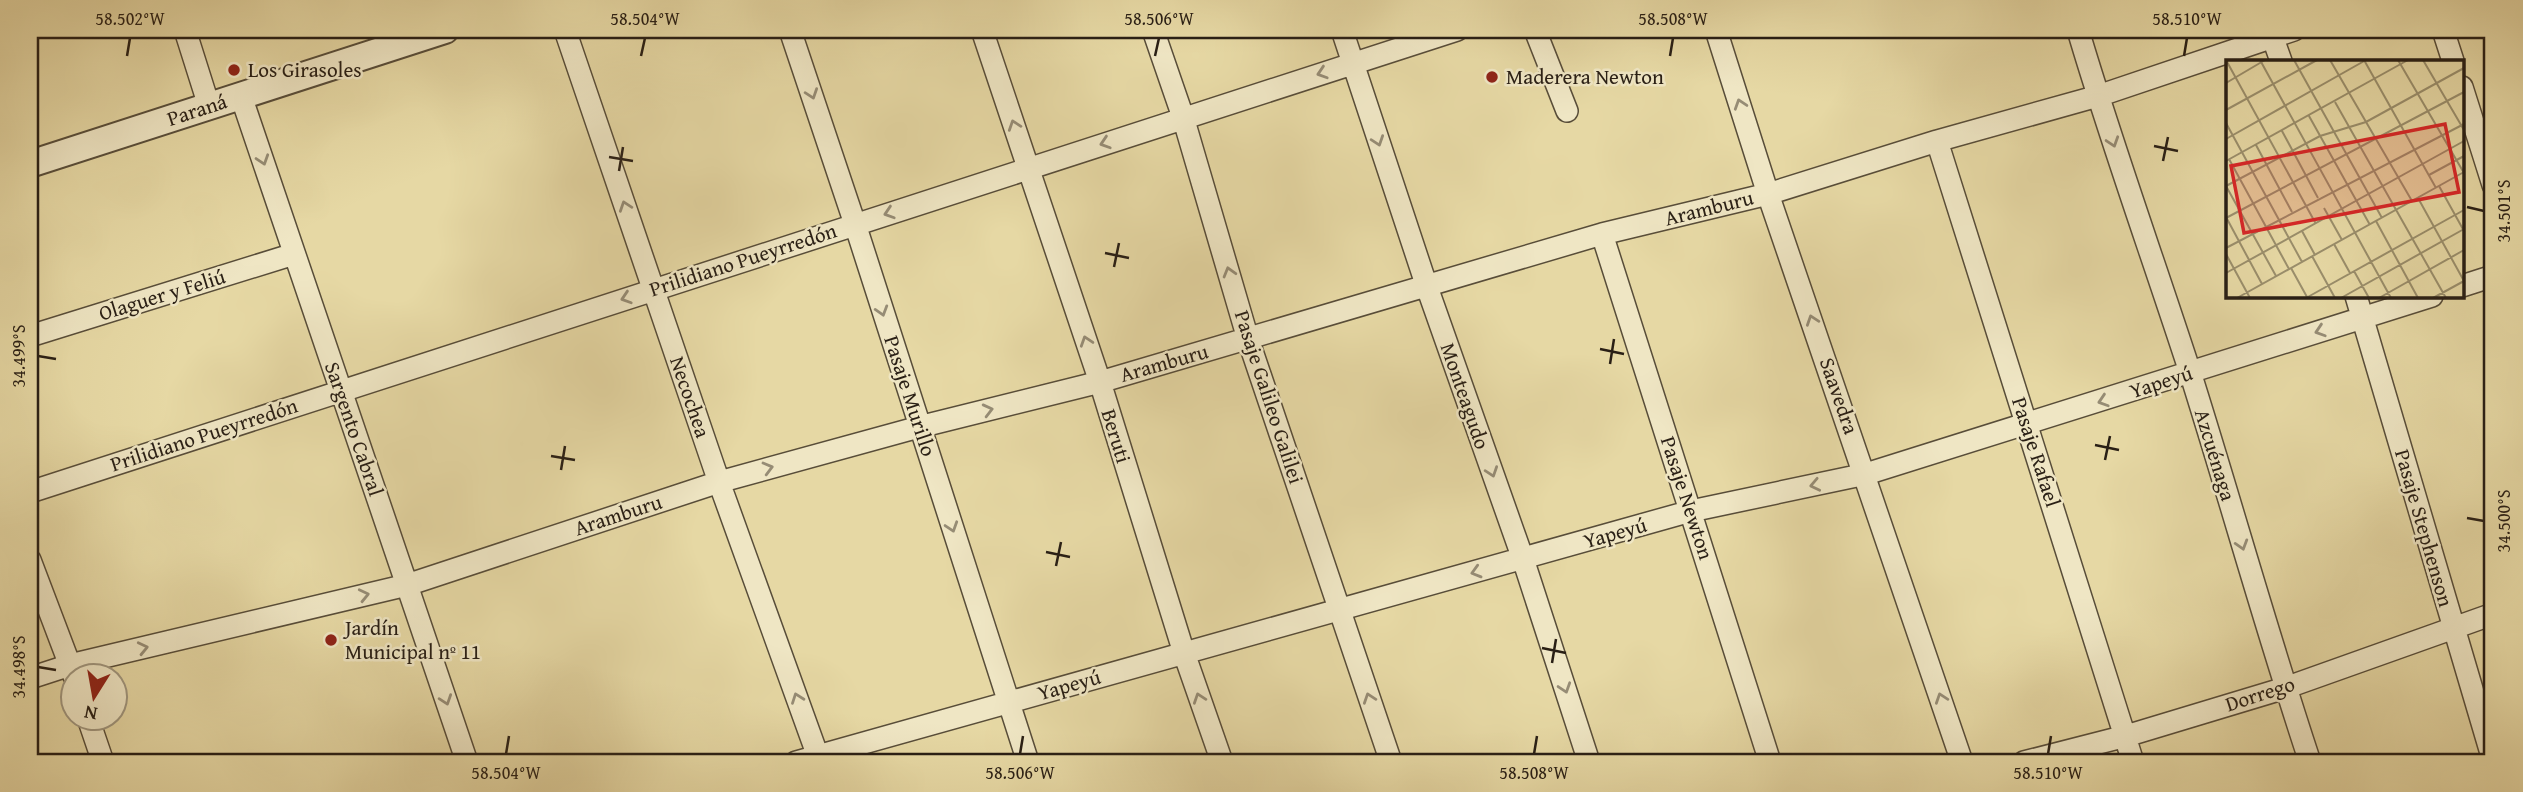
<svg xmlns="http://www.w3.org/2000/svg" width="2523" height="792" font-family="'Gentium Book Plus',serif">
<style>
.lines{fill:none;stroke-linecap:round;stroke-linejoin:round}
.minor-casing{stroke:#584d39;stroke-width:24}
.tertiary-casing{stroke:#584d39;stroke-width:30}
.minor{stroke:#efe6c4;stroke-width:21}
.tertiary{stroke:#efe6c4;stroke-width:26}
.oneway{stroke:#968c75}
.ticks{fill:none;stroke:#291f15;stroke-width:2.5}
.poi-dot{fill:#8f2418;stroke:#efe6c4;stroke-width:2.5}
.labels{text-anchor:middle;stroke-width:5;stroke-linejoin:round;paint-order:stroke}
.poi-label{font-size:21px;fill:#291f15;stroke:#efe6c4;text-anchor:start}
.street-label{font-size:21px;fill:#291f15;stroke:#efe6c4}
.inset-road{fill:none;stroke:#9a8e6b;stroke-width:2}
.view{fill:#d62828;fill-opacity:0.15;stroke:#d62828;stroke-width:3.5}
.inset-edge{fill:none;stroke:#291f15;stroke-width:3.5}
.neatline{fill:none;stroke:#291f15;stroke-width:2.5}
.ticks-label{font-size:18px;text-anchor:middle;fill:#291f15}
</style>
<rect width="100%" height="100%" fill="#e6d8a4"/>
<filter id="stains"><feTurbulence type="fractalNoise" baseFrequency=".00286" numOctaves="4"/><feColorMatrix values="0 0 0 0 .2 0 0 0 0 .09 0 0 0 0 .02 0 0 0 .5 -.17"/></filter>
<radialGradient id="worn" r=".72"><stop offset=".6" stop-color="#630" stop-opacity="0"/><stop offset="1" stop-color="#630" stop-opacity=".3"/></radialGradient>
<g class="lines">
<g class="minor-casing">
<path id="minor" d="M 185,30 L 209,106
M 565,30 L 719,482 L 820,762
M 790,30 L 855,224 L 1028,762
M 982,30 L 1100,382 L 1184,653 L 1222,762
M 1153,30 L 1183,117 L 1248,339 L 1391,762
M 1342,30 L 1427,287 L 1523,559 L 1589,762
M 1535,30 L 1567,111
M 1716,30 L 1768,194 L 1962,762
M 2078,30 C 2112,145 2153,258 2190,372 C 2231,502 2267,633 2310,762
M 2270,30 L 2281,61
M 2443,30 L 2453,61
M 2462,87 L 2493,185
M 241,96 L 467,762
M 1937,141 L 2133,762
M 1602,234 L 1770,762
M 2462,286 L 2493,276
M 2356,296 L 2493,760
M 30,336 L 294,254
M 30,492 L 1457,30
M 30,560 L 74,676
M 30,678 L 70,665 L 407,585 L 719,482 L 919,427 L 1100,382 L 1602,234 L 1768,194 L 1937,141 L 2098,96 L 2294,30
M 88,718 L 103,762
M 796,762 L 1691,511 L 1866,474 L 2432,296
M 2024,762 L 2126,736 L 2285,688 L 2493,614"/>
</g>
<g class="tertiary-casing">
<path id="tertiary" d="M 30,164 L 445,30"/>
</g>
<use href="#minor" class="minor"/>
<use href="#tertiary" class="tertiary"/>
</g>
<defs><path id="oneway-chevron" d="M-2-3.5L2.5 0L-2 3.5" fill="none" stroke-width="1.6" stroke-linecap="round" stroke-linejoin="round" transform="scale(1.75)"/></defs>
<g class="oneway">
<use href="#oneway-chevron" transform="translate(1322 73) rotate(162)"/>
<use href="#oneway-chevron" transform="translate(812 94) rotate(71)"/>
<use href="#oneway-chevron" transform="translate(1740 104) rotate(-108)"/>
<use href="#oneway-chevron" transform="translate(1014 125) rotate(-109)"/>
<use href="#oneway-chevron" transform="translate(1378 141) rotate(71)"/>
<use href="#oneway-chevron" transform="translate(2113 142) rotate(72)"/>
<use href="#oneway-chevron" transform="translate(1105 143) rotate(162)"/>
<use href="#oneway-chevron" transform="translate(263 160) rotate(72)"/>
<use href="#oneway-chevron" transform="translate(625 206) rotate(-109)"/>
<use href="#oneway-chevron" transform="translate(889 213) rotate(162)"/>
<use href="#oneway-chevron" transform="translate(1229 272) rotate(-106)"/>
<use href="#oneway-chevron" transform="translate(626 298) rotate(162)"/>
<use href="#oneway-chevron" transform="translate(882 311) rotate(73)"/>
<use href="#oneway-chevron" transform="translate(1812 320) rotate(-109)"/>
<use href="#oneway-chevron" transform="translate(2320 331) rotate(162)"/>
<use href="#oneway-chevron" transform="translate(1086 341) rotate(-108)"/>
<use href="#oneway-chevron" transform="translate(2103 401) rotate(162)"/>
<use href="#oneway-chevron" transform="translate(988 410) rotate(-14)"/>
<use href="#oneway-chevron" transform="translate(768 468) rotate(-15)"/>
<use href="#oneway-chevron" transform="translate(1492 472) rotate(71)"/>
<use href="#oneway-chevron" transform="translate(1815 485) rotate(168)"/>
<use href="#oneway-chevron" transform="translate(952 527) rotate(72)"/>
<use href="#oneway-chevron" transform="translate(2242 545) rotate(73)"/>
<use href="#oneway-chevron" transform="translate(1476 572) rotate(164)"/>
<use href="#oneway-chevron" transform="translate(364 595) rotate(-13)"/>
<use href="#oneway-chevron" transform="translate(143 648) rotate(-13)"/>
<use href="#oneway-chevron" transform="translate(1565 688) rotate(72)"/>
<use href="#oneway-chevron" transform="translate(797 698) rotate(-110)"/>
<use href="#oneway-chevron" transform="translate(1199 698) rotate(-109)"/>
<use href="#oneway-chevron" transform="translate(1369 698) rotate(-109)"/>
<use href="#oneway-chevron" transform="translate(1941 698) rotate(-109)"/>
<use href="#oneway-chevron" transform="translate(446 700) rotate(71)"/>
</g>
<path class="ticks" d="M 127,56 L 130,38M 641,56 L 645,38M 1155,56 L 1159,38M 1670,56 L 1673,38M 2184,56 L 2187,38M 2154,146 L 2178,151M 609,157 L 633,161M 2163,161 L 2168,137M 619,171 L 623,147M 2467,207 L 2484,211M 1105,253 L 1129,258M 1114,267 L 1119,243M 1600,349 L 1624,354M 38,356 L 56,359M 1610,364 L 1614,339M 2095,445 L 2119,450M 551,456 L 575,460M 2105,460 L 2110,436M 561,470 L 565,446M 2467,518 L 2484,521M 1046,552 L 1070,557M 1056,566 L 1061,542M 1542,648 L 1566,653M 1552,663 L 1556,639M 38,667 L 56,670M 506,754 L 509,736M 1020,754 L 1023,736M 1534,754 L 1537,736M 2048,754 L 2051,736"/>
<g class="poi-dot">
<circle cx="234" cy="70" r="7"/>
<circle cx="1492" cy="77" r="7"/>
<circle cx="331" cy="640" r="7"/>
</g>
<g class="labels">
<g class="poi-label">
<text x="248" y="77">Los Girasoles</text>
<text x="1506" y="84">Maderera Newton</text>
<text x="345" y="635">Jardín<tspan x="345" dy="24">Municipal nº 11</tspan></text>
</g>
<g class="street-label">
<text transform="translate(197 110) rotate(-18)" y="7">Paraná</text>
<text transform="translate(1709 208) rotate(-14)" y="7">Aramburu</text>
<text transform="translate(743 260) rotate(-18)" y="7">Prilidiano Pueyrredón</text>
<text transform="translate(162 295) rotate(-17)" y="7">Olaguer y Feliú</text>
<text transform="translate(1164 363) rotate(-16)" y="7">Aramburu</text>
<text transform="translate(2161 382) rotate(-18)" y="7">Yapeyú</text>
<text transform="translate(910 396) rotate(72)" y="7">Pasaje Murillo</text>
<text transform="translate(1465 396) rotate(71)" y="7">Monteagudo</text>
<text transform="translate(1839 396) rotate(71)" y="7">Saavedra</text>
<text transform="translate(690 397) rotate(71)" y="7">Necochea</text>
<text transform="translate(1269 397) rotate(72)" y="7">Pasaje Galileo Galilei</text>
<text transform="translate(354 429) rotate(71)" y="7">Sargento Cabral</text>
<text transform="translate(204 435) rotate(-18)" y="7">Prilidiano Pueyrredón</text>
<text transform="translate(1116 436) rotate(73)" y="7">Beruti</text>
<text transform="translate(2036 452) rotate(72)" y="7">Pasaje Rafael</text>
<text transform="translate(2215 455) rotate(73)" y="7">Azcuénaga</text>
<text transform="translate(1687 498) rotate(72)" y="7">Pasaje Newton</text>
<text transform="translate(618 515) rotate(-18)" y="7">Aramburu</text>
<text transform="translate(2424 528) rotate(74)" y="7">Pasaje Stephenson</text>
<text transform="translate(1615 533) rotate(-16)" y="7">Yapeyú</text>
<text transform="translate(1069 685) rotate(-16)" y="7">Yapeyú</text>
<text transform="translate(2260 694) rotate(-18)" y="7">Dorrego</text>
</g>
</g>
<g transform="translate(2226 60)">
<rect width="238" height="238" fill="#e6d8a4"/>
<path class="inset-road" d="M 0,0 L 90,164M 34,0 L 165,238M 68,0 L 156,158M 104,0 L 186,141M 138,0 L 210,128M 172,0 L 238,113M 197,0 L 238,70M 0,23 L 39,0M 109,42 L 220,238M 0,50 L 91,0M 83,56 L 144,165M 0,63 L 76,202M 56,71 L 92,138M 0,79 L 140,0M 30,85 L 66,152M 3,99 L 63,209M 0,101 L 182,0M 203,115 L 238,96M 0,126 L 94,76 L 140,62 L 238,8M 0,126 L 50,216M 213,126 L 238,171M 192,138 L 238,221M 98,148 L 116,180M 0,157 L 36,224M 0,158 L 238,32M 150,161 L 192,238M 76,171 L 89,195M 108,184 L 124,213M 0,188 L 238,64M 0,194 L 24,238M 86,196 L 109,238M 65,208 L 81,237M 128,211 L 143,238M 0,213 L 238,81M 11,238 L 238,112M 80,238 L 238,150M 115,238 L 238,169M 153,238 L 238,190M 207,238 L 238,221"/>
<path class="view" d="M 219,64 L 233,132 L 18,173 L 5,106 Z"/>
<rect width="238" height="238" class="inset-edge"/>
</g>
<rect width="2523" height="792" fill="none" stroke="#e6d8a4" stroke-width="77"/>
<g transform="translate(94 697) rotate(191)"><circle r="33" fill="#efe6c4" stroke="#a0967e" stroke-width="2"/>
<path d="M0-5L12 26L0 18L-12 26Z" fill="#8f2418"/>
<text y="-10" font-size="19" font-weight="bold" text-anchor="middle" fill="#291f15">N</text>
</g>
<rect x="38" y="38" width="2446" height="716" class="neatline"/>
<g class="ticks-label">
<text x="130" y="25">58.502°W</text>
<text x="645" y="25">58.504°W</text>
<text x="1159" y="25">58.506°W</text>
<text x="1673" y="25">58.508°W</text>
<text x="2187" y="25">58.510°W</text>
<text transform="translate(2504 211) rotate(-90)" y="6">34.501°S</text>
<text transform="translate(19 356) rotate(-90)" y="6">34.499°S</text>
<text transform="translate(2504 521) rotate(-90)" y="6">34.500°S</text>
<text transform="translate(19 667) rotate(-90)" y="6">34.498°S</text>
<text x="506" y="779">58.504°W</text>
<text x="1020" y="779">58.506°W</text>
<text x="1534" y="779">58.508°W</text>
<text x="2048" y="779">58.510°W</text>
</g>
<rect width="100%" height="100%" filter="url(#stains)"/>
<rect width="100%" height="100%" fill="url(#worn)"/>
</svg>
